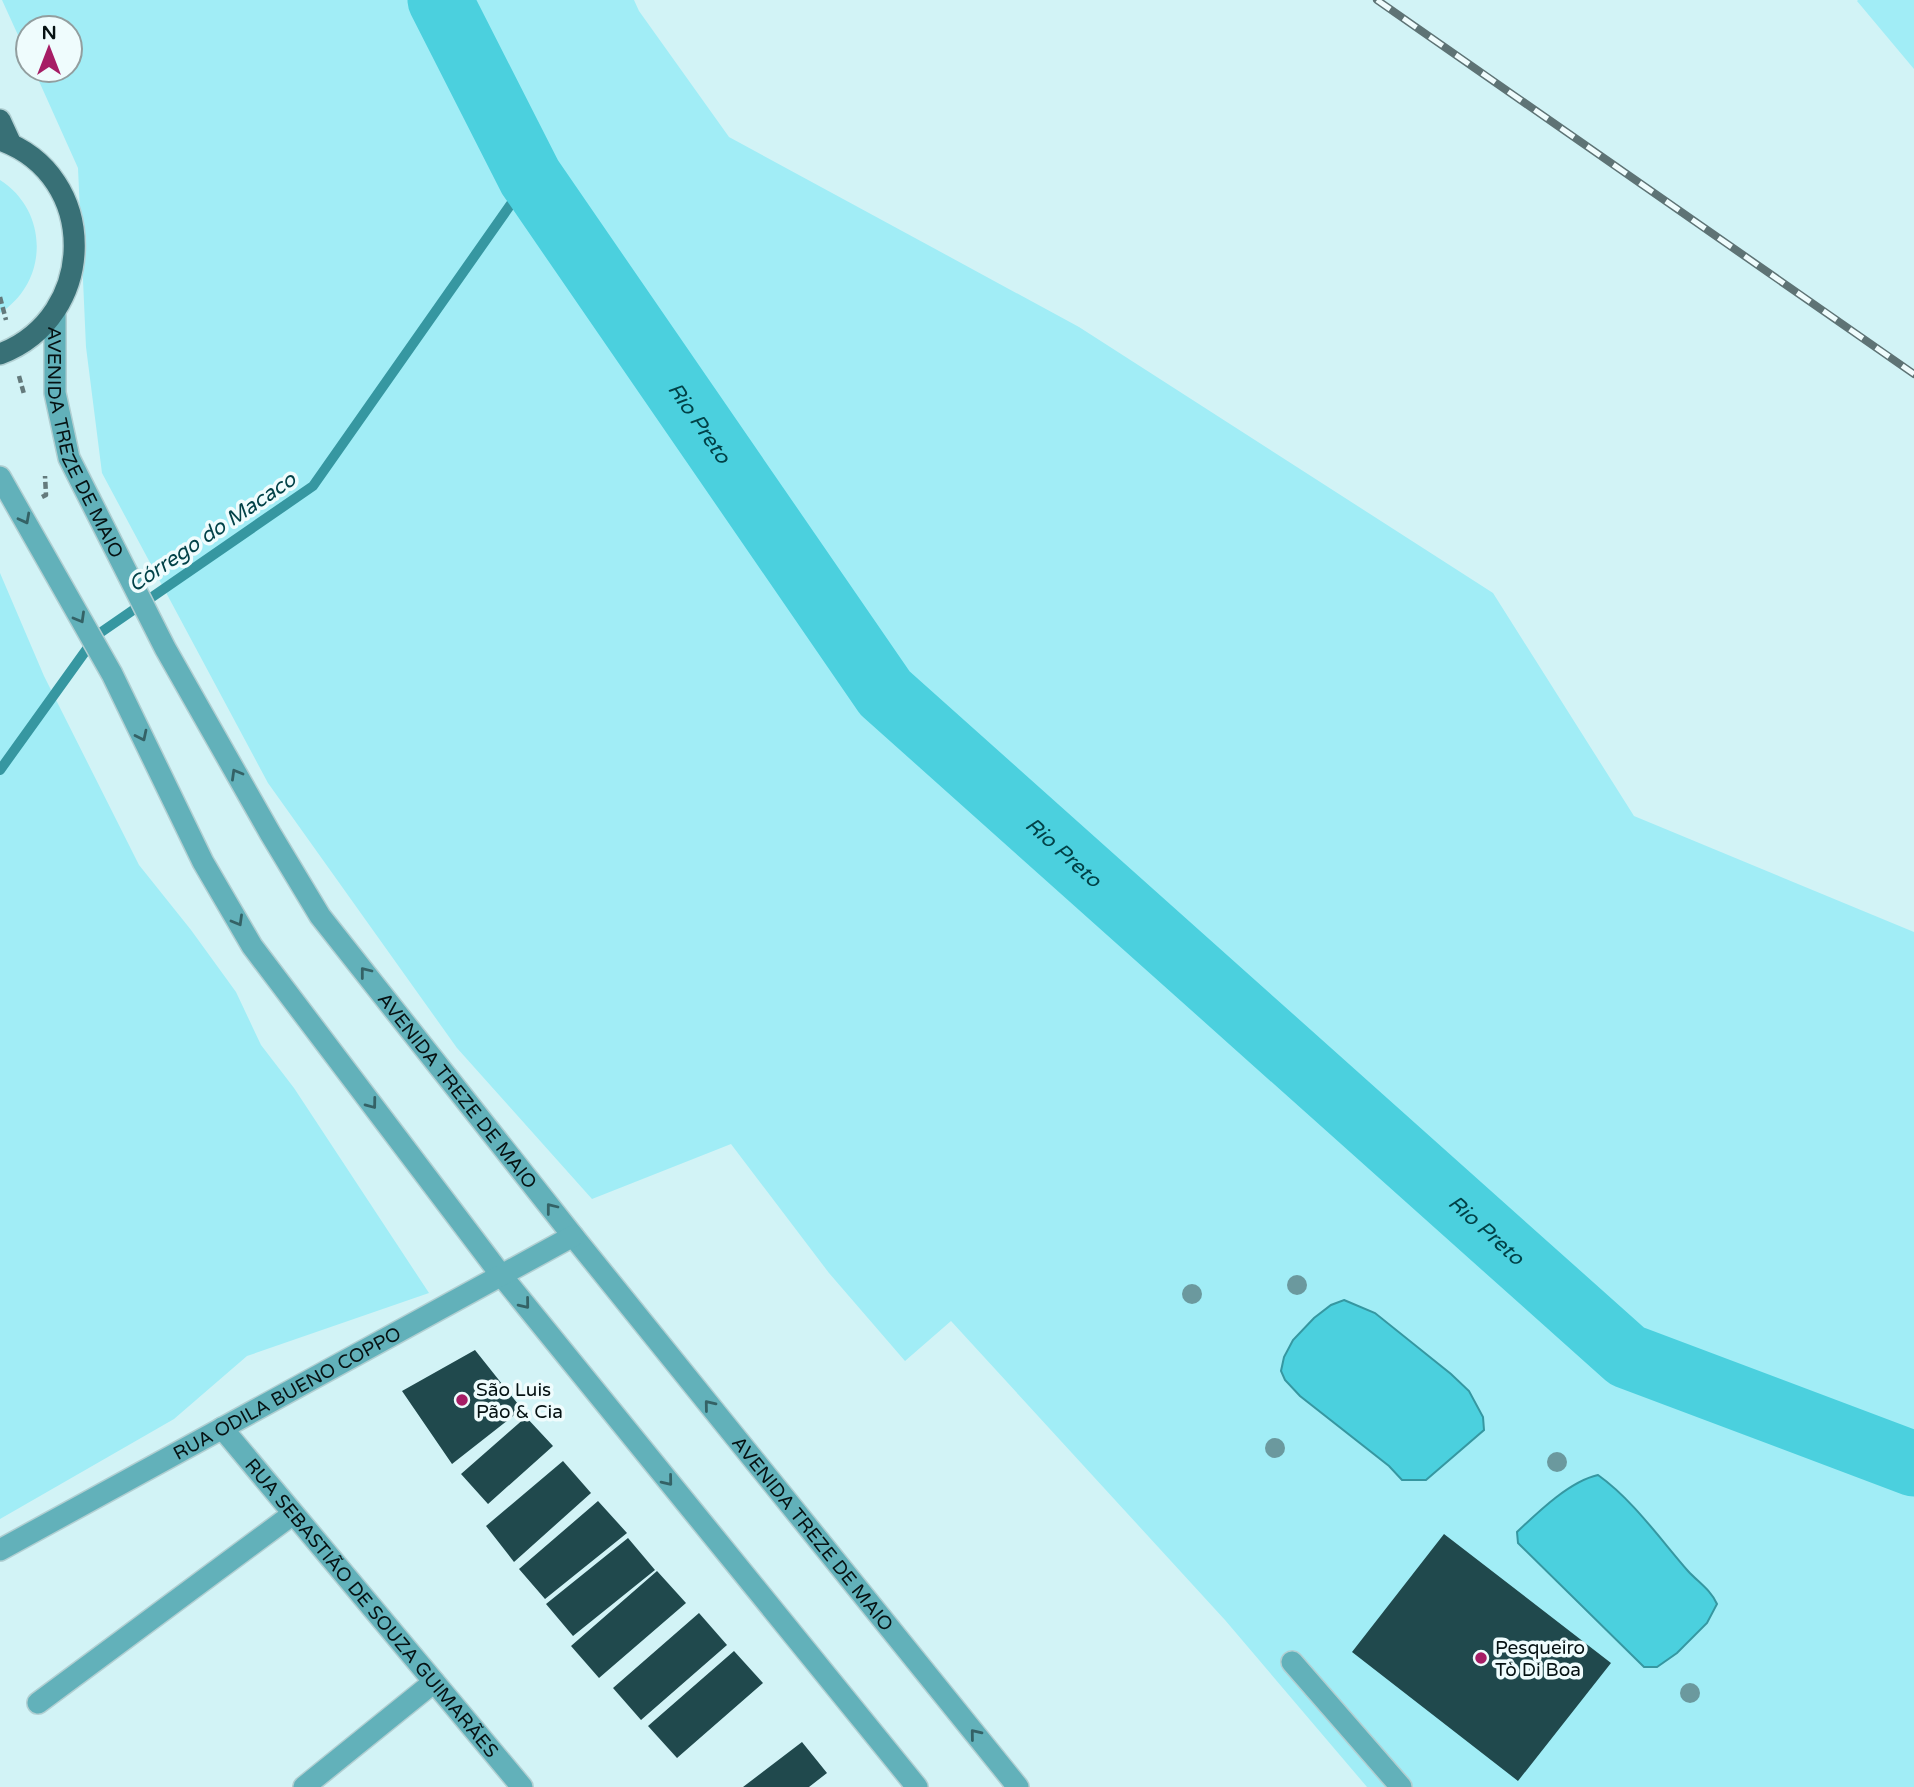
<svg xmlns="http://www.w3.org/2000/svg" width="1914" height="1787" font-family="'Varela Round',sans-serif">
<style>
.green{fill:#a1edf6}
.water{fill:#4bd0de;stroke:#3697a1;stroke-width:2}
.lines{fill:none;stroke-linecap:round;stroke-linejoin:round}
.stream{stroke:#3697a1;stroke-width:10}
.river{stroke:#4bd0de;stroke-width:65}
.building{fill:#20494d}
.minor-casing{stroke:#b1cfd2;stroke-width:24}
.major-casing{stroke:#b1cfd2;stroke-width:24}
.path{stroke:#647a7c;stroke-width:4.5;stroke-dasharray:7 3.5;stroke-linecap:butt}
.minor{stroke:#62b1ba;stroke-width:21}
.major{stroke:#387076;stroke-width:21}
.rail-casing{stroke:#5e7375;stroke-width:8}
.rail{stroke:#effcfd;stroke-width:5;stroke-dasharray:16;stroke-linecap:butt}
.tree{fill:#6b999e}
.oneway{stroke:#346266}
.poi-dot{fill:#a61d65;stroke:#effcfd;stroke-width:2.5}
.labels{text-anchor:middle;stroke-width:7;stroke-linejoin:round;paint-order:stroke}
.street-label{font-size:19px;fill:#061213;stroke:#effcfd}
.poi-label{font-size:19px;fill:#061213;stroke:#effcfd;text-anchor:start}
.water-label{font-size:21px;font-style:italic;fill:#024248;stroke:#effcfd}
</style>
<rect width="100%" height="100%" fill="#d2f3f6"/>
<path class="green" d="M 2,0 L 634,0 L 639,11 L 729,137 L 1079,327 L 1493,593 L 1634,816 L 1914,932 L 1914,1787 L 1367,1787 L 1225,1620 L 951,1321 L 905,1361 L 829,1273 L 731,1144 L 592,1199 L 457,1048 L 268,783 L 102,473 L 86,347 L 78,168 L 34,70 L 70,70 L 70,28 L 28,28 L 28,57 Z
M 1858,0 L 1914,0 L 1914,69 L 1857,1 Z
M 0,180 C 49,211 49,282 0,313 Z
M 0,573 L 44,676 L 139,865 L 191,930 L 236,992 L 261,1045 L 294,1088 L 429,1293 L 247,1356 L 174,1419 L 0,1519 Z"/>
<path class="water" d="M 1344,1300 L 1375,1313 L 1451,1374 L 1469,1391 L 1483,1417 L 1484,1430 L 1426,1480 L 1402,1480 L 1389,1466 L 1300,1396 L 1285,1380 L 1281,1371 L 1284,1357 L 1293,1340 L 1314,1318 L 1331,1305 Z
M 1598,1475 C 1633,1500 1660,1539 1688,1571 C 1698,1582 1711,1590 1717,1604 L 1707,1623 L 1677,1653 L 1657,1667 L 1644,1667 L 1518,1543 L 1517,1532 C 1538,1512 1570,1481 1598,1475 Z"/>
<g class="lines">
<path class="stream" d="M 0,770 L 97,635 L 313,486 L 530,177"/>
<path class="river" id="s1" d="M 440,0 L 530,177 L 885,693 L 1627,1356 L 1914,1464"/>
</g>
<path class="building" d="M 475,1350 L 522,1409 L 452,1464 L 402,1391 Z
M 526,1417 L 553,1446 L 488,1504 L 461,1474 Z
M 563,1461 L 591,1493 L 514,1562 L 486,1526 Z
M 598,1501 L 627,1533 L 545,1599 L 519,1569 Z
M 1444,1534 L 1611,1663 L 1518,1781 L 1352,1652 Z
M 628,1538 L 655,1570 L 573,1636 L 546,1604 Z
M 657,1571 L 686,1603 L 599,1678 L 571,1646 Z
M 699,1613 L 727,1645 L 641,1720 L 613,1688 Z
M 734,1651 L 763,1683 L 677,1758 L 648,1726 Z
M 802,1742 L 827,1773 L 809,1787 L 743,1787 Z"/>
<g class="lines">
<g class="minor-casing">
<g id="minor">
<path id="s2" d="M 55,312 L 55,393 L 69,458 L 165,648 L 270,833 L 320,916 L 573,1236 L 1018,1787"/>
<path d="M 0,477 L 112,674 L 203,862 L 252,946 L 501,1275 L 917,1787"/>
<path id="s3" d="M 222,1428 L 522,1787"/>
<path id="s4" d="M 0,1550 L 573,1236"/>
<path d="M 1292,1662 L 1401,1787"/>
<path d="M 38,1703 L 293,1514"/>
<path d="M 304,1787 L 434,1682"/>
</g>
</g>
<g class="major-casing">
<path id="major" d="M 0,120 L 11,144
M 0,140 C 100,175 98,317 0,354"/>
</g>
<path class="path" d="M 0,297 L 6,320
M 19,376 L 24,394
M 42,497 L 46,495 L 45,476"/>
<use href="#minor" class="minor"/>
<use href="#major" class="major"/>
<g class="rail-casing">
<path id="rail" d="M 1377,0 L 1914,374"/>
</g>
<use href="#rail" class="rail"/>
</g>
<g class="tree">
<circle cx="1297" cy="1285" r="10"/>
<circle cx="1192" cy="1294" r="10"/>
<circle cx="1275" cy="1448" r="10"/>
<circle cx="1557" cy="1462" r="10"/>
<circle cx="1690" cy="1693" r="10"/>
</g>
<defs><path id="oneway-chevron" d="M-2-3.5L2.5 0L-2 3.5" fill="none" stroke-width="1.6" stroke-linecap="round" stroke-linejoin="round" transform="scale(1.75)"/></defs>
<g class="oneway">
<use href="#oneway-chevron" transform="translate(25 519) rotate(62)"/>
<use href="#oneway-chevron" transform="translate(80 618) rotate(60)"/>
<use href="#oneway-chevron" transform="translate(142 736) rotate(64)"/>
<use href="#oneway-chevron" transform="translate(236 774) rotate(-120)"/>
<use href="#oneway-chevron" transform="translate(238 921) rotate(60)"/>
<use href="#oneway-chevron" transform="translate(365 972) rotate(-128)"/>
<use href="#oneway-chevron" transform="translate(372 1104) rotate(53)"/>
<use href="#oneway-chevron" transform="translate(551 1208) rotate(-128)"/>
<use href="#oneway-chevron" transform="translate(525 1304) rotate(51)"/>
<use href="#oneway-chevron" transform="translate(709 1405) rotate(-129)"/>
<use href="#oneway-chevron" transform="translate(668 1481) rotate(51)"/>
<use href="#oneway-chevron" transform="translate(975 1734) rotate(-129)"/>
</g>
<g class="poi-dot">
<circle cx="462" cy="1400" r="7"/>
<circle cx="1481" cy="1658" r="7"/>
</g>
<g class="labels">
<g class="street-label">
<text dy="7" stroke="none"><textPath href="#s2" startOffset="136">AVENIDA TREZE DE MAIO</textPath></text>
<text dy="7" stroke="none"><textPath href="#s2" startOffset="892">AVENIDA TREZE DE MAIO</textPath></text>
<text dy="7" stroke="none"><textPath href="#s4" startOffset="327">RUA ODILA BUENO COPPO</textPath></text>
<text dy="7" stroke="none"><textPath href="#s2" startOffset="1460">AVENIDA TREZE DE MAIO</textPath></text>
<text dy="7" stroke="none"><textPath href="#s3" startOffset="234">RUA SEBASTIÃO DE SOUZA GUIMARÃES</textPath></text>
</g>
<g class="poi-label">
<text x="476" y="1396">São Luis<tspan x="476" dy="22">Pão &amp; Cia</tspan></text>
<text x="1495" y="1654">Pesqueiro<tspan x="1495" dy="22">Tò Di Boa</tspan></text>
</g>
<g class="water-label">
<text dy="7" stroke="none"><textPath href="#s1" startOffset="497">Rio Preto</textPath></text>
<text transform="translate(212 532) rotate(-34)" y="7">Córrego do Macaco</text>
<text dy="7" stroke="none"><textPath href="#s1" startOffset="1064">Rio Preto</textPath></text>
<text dy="7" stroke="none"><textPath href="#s1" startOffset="1631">Rio Preto</textPath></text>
</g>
</g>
<g transform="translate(49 49)"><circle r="33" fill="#effcfd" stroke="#929e9f" stroke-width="2"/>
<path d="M0-5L12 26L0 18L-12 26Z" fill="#a61d65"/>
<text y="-10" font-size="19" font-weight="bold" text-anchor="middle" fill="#061213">N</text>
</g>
</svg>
